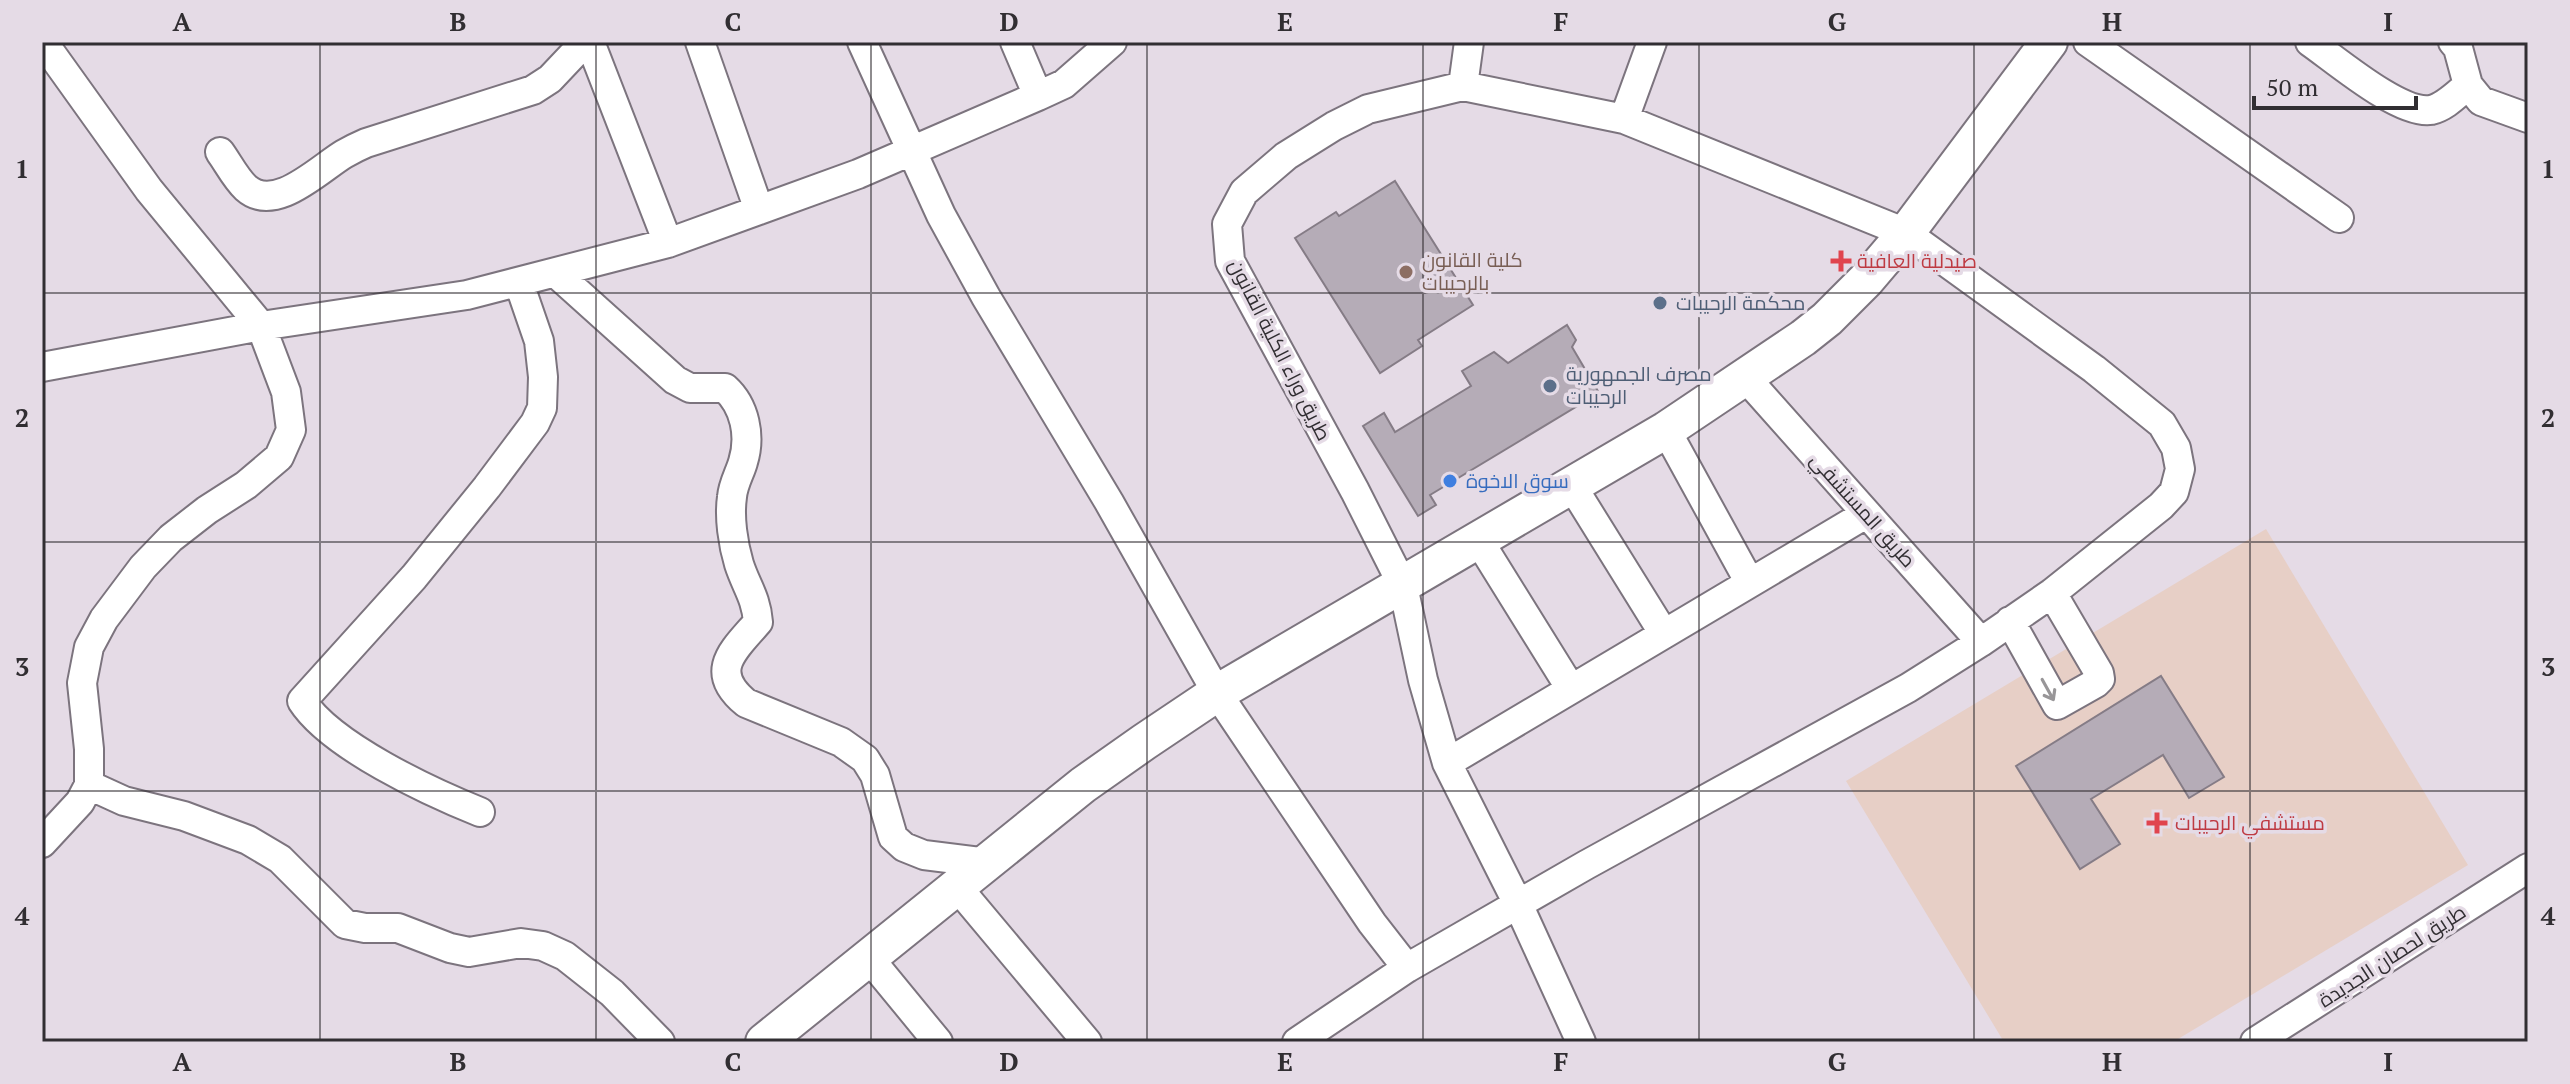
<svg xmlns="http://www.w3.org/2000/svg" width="2570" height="1084" font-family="'PT Serif',Cairo,serif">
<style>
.medical{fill:#e7cfc6}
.building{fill:#b5acb7;stroke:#857c86;stroke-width:2}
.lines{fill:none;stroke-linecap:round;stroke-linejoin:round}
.minor-casing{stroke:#7c747e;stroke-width:32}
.major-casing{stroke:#7c747e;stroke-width:40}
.minor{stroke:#fff;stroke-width:28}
.major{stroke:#fff;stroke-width:36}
.oneway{stroke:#989698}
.grid{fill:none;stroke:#312e32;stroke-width:2;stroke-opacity:0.55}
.health-dot{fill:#e0444e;stroke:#e5dbe6;stroke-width:3}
.education-dot{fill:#8d6e63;stroke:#e5dbe6;stroke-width:3}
.service-dot{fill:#5c6f8a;stroke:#e5dbe6;stroke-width:3}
.shop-dot{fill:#3f7fe0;stroke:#e5dbe6;stroke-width:3}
.labels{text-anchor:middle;stroke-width:7;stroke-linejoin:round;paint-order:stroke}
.education-label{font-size:20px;fill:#785e54;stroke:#e5dbe6;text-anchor:start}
.health-label{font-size:20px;fill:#be3a42;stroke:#e5dbe6;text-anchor:start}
.service-label{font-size:20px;fill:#4e5e75;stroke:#e5dbe6;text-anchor:start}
.street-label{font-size:20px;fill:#312e32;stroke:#e5dbe6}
.shop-label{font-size:20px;fill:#366cbe;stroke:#e5dbe6;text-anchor:start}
.neatline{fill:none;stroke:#312e32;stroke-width:3}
.grid-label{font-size:26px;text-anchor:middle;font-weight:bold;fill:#312e32}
</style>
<rect width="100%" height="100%" fill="#e5dbe6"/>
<path class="medical" d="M 2266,529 L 2468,865 L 2173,1042 L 2004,1042 L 1846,781 Z"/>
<path class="building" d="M 1395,181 L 1473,305 L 1418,340 L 1422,346 L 1380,373 L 1295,238 L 1336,212 L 1339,216 Z
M 1567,325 L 1576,340 L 1572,347 L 1599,393 L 1430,495 L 1436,505 L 1418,516 L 1363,426 L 1384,413 L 1395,432 L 1471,386 L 1462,371 L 1494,352 L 1508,363 Z
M 2161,676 L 2224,777 L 2189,798 L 2163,755 L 2091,799 L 2120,844 L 2080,869 L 2016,766 Z"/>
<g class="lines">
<g class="minor-casing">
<path id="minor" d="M 590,42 L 668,243
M 700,42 L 759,210
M 862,42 L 941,215 L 986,297 L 1109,502 L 1217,693 L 1372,923 L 1407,968
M 2088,42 L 2339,218
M 2310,42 C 2336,60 2400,115 2431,110 C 2445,107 2457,94 2468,85 L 2458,48 L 2453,42
M 2468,85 L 2481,101 L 2528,118
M 1463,86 L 1469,42
M 1038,96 L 1064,84 L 1112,42
M 1624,119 L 1652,42
M 220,152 C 228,163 236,179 246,188 C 275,214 319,169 344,154 C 351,150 359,146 366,143 L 533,90 L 550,79 L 585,42
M 557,274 L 675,380 L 690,388 L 725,388 C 745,406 751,436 743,462 C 740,473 733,484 732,497 C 729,517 733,544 739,564 C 746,586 756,597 758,622 C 734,650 707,671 746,703 L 841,742 L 865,759 L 875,775 L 893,837 L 904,847 L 924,855 L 988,863
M 42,367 L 261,326 L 467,295 L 668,243 L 858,174 L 1038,96 L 1015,42
M 1746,378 L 1981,642
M 1666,430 L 1750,583
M 1572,486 L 1664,634
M 1479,541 L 1571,689
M 2010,621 L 2057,705 L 2096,683 L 2100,679 L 2099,673 L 2052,593
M 1447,763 L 1866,514
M 89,785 L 124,801 L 184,816 L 248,840 L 280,859 L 345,924 L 365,928 L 398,928 L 450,948 L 469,952 L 521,943 L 543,946 L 565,956 L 612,993 L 660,1042
M 480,812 C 430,792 331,746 302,701 L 414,577 L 487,487 L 535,423 L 542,408 L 543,377 L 539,341 L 519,283
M 42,843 L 80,802 L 89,785 L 89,749 L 82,683 L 89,647 L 104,619 L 143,567 L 171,538 L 207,510 L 246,485 L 279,457 L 291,430 L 286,392 L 261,326 L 149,190 L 48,49
M 958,888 L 1087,1042
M 869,958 L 938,1042
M 1297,1042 L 1407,968 L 1586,865 L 1908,688 L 1981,642 L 2052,593 L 2161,506 L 2174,492 L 2180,469 L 2176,448 L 2162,424 L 2094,369 L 1906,233 L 1624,119 L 1463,86 L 1368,109 L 1334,126 L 1286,156 L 1244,192 L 1227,224 L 1230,261 L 1355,491 L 1403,586 L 1423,680 L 1447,763 L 1518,904 L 1581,1042
M 2255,1042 L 2528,868"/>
</g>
<g class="major-casing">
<path id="major" d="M 764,1042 L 1083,785 L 1144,742 L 1217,693 L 1666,430 L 1803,338 L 1827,319 L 1866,280 L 1906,233 L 2049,42"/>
</g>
<use href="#minor" class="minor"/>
<use href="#major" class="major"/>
</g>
<defs><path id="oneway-shaft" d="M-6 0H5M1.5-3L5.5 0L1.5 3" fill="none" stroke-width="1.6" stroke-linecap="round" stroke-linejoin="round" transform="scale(2)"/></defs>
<use class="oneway" href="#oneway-shaft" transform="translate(2048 690) rotate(61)"/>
<path class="grid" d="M 320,42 L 320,1042M 596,42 L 596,1042M 871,42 L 871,1042M 1147,42 L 1147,1042M 1423,42 L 1423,1042M 1699,42 L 1699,1042M 1974,42 L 1974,1042M 2250,42 L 2250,1042M 42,293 L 2528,293M 42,542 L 2528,542M 42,791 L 2528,791"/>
<g class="health-dot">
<path d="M1837 249h8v8h8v8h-8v8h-8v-8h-8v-8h8z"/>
<path d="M2153 811h8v8h8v8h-8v8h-8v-8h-8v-8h8z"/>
</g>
<circle class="education-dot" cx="1406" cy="272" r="8"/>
<g class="service-dot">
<circle cx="1660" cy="303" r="8"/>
<circle cx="1550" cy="386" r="8"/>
</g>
<circle class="shop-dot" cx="1450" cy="481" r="8"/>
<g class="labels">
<g class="education-label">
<text x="1422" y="267">كلية القانون<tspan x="1422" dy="23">بالرحيبات</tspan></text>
</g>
<g class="health-label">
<text x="1857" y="268">صيدلية العافية</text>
<text x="2175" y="830">مستشفي الرحيبات</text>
</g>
<g class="service-label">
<text x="1676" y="310">محكمة الرحيبات</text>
<text x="1566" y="381">مصرف الجمهورية<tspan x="1566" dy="23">الرحيبات</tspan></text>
</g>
<g class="street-label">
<text transform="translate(1280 350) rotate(63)" y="7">طريق وراء الكلية القانون</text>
<text transform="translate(1863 510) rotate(48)" y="7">طريق المستشفي</text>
<text transform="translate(2392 956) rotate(-33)" y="7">طريق لحصان الجديدة</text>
</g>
<g class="shop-label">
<text x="1466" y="488">سوق الاخوة</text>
</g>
</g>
<rect width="2570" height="1084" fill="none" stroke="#e5dbe6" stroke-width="88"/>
<path d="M2254 96v12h162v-12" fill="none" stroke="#312e32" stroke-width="4"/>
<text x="2266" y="96" font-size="24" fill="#312e32" stroke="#e5dbe6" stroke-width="6" paint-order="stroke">50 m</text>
<rect x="44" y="44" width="2482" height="996" class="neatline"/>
<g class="grid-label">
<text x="182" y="31">A</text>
<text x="458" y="31">B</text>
<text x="733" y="31">C</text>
<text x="1009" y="31">D</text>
<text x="1285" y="31">E</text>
<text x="1561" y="31">F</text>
<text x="1837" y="31">G</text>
<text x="2112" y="31">H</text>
<text x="2388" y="31">I</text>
<text x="22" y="178">1</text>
<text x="2548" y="178">1</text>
<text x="22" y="427">2</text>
<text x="2548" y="427">2</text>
<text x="22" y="676">3</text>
<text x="2548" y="676">3</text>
<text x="22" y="925">4</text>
<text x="2548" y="925">4</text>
<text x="182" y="1071">A</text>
<text x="458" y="1071">B</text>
<text x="733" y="1071">C</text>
<text x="1009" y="1071">D</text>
<text x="1285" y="1071">E</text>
<text x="1561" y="1071">F</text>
<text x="1837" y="1071">G</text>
<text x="2112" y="1071">H</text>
<text x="2388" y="1071">I</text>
</g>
</svg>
